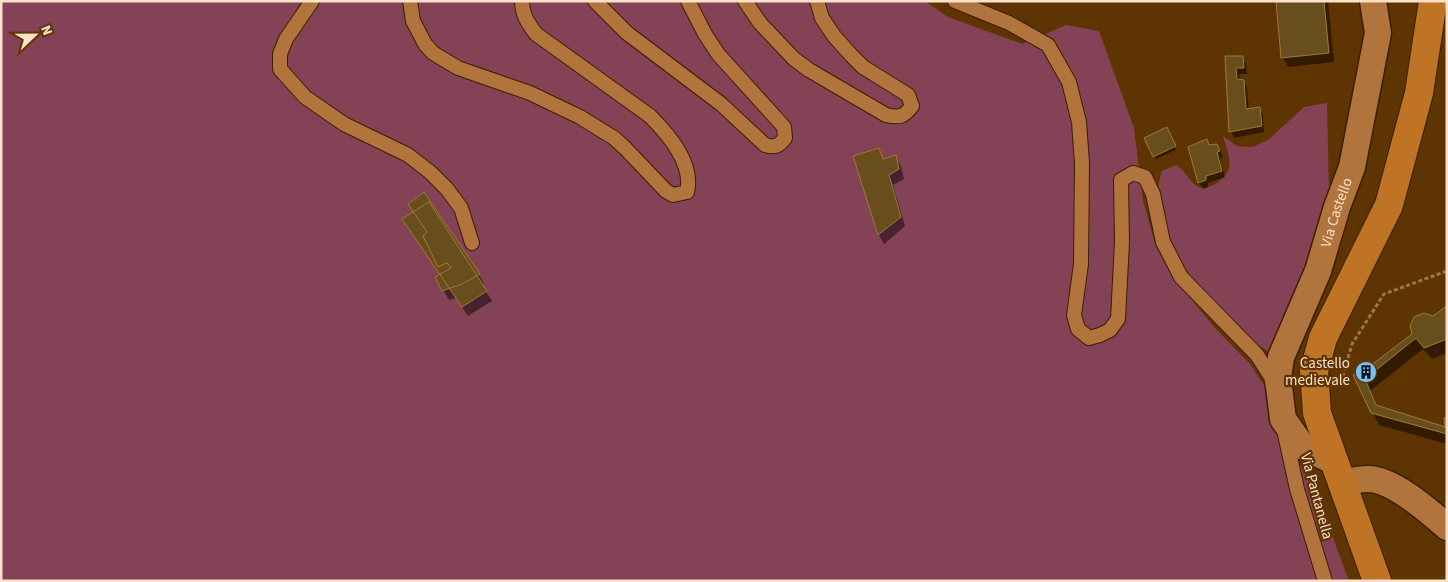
<svg xmlns="http://www.w3.org/2000/svg" width="1448" height="582" font-family="'Source Sans 3',sans-serif">
<style>
.green{fill:#844256}
.shadow{fill:#0007}
.building{fill:#684e1c;stroke:#a17b2e}
.lines{fill:none;stroke-linecap:round;stroke-linejoin:round}
.service-casing{stroke:#3c1e00;stroke-width:16}
.minor-casing{stroke:#3c1e00;stroke-width:29}
.primary-casing{stroke:#3c1e00;stroke-width:30}
.path{stroke:#9b764f;stroke-width:3;stroke-dasharray:4 2.5;stroke-linecap:butt}
.service{stroke:#b0743c;stroke-width:14}
.minor{stroke:#b0743c;stroke-width:26}
.primary{stroke:#be7424;stroke-width:28}
.labels{text-anchor:middle;stroke-width:4.5;stroke-linejoin:round;paint-order:stroke}
.street-label{font-size:15px;fill:#fce1cb;stroke:#5f3403}
.poi-label{font-size:15px;fill:#fce1cb;stroke:#5f3403;text-anchor:end}
</style>
<rect width="100%" height="100%" fill="#5f3403"/>
<path class="green" d="M 1,1 L 925,1 L 948,17 L 1022,44 L 1066,25 L 1099,31 L 1134,128 L 1143,201 L 1156,247 L 1170,273 L 1214,327 L 1250,364 L 1268,391 L 1296,458 L 1314,486 L 1349,581 L 1,581 Z
M 1327,103 L 1329,193 L 1324,244 L 1269,352 C 1232,330 1184,275 1166,235 C 1157,215 1155,191 1162,171 L 1177,165 C 1185,171 1190,183 1199,187 C 1210,191 1227,178 1229,167 C 1231,157 1225,145 1223,136 L 1237,146 L 1253,147 L 1268,140 L 1304,107 Z"/>
<path class="shadow" d="M 1277,1 L 1328,1 L 1334,62 L 1288,67 L 1283,58 Z
M 1242,57 L 1246,64 L 1247,74 L 1239,74 L 1240,81 L 1243,81 L 1247,87 L 1249,110 L 1259,108 L 1263,114 L 1264,132 L 1234,138 L 1231,132 L 1226,58 Z
M 1168,132 L 1176,150 L 1156,159 L 1146,139 Z
M 1207,140 L 1210,146 L 1217,145 L 1221,151 L 1223,157 L 1220,159 L 1225,177 L 1208,183 L 1208,187 L 1203,189 L 1199,183 L 1190,148 Z
M 878,149 L 884,160 L 896,157 L 901,166 L 904,179 L 893,185 L 905,226 L 884,244 L 879,235 L 855,157 Z
M 424,194 L 479,275 L 484,284 L 482,285 L 492,301 L 468,316 L 456,298 L 449,300 L 436,277 L 440,275 L 415,213 Z
M 1447,307 L 1447,353 L 1432,359 L 1423,349 L 1370,391 L 1377,407 L 1446,428 L 1447,419 L 1447,437 L 1445,437 L 1447,444 L 1379,425 L 1355,375 L 1366,371 Z"/>
<path class="building" d="M 1276,1 L 1324,1 L 1329,53 L 1281,58 Z
M 1225,56 L 1243,56 L 1244,68 L 1236,68 L 1237,79 L 1244,80 L 1246,109 L 1260,107 L 1262,126 L 1229,132 Z
M 1167,127 L 1176,146 L 1153,157 L 1144,138 Z
M 1207,139 L 1209,145 L 1217,144 L 1220,151 L 1217,152 L 1222,171 L 1206,176 L 1206,180 L 1198,183 L 1188,147 Z
M 879,148 L 883,159 L 896,155 L 899,169 L 889,175 L 901,217 L 878,235 L 853,156 Z
M 424,192 L 480,274 L 462,284 L 442,291 L 435,277 L 451,268 L 447,263 L 438,267 L 423,236 L 427,232 L 408,204 Z
M 429,202 L 487,291 L 462,307 L 402,219 Z
M 1447,306 L 1447,339 L 1424,348 L 1416,338 L 1365,379 L 1376,405 L 1445,427 L 1444,418 L 1447,418 L 1447,434 L 1371,413 L 1353,375 L 1365,370 L 1412,334 L 1410,326 L 1414,317 L 1424,313 L 1433,316 Z"/>
<g class="lines">
<g class="service-casing">
<path id="service" d="M 312,1 L 286,39 L 280,54 L 280,69 L 305,97 L 344,124 L 408,155 L 430,172 L 447,189 L 461,208 L 472,243
M 410,1 L 413,21 L 425,44 L 433,53 L 458,68 L 530,93 L 580,117 L 614,138 L 625,148 L 666,191 L 673,195 L 687,192 C 694,164 669,135 650,116 L 536,34 C 528,23 522,15 522,1
M 595,1 L 627,33 L 721,104 L 765,145 C 775,148 779,146 785,138 L 784,127 L 718,54 L 705,34 L 688,1
M 745,1 L 760,23 L 794,59 L 809,70 L 886,115 C 899,118 904,117 912,106 L 908,95 L 863,67 L 851,55 L 834,36 L 822,18 L 817,1
M 955,1 L 1009,23 L 1048,45 L 1069,82 L 1079,122 L 1082,163 L 1081,264 L 1074,315 L 1078,329 L 1089,338 L 1100,335 L 1110,330 L 1118,319 L 1122,242 L 1121,180 L 1133,173 L 1145,177 L 1153,194 L 1163,242 L 1181,277 L 1257,355 L 1271,377 L 1273,385
M 1284,430 L 1297,489 L 1325,581"/>
</g>
<g class="minor-casing">
<g id="minor">
<path id="s1" d="M 1333,461 L 1302,446 L 1283,419 L 1278,379 L 1281,357 L 1318,271 L 1337,207 L 1352,167 L 1378,33 L 1373,1"/>
<path d="M 1341,483 C 1350,481 1360,479 1368,479 C 1393,479 1430,512 1447,527"/>
</g>
</g>
<g class="primary-casing">
<path id="primary" d="M 1377,581 L 1317,413 L 1314,371 L 1323,338 L 1389,205 L 1419,93 L 1433,1"/>
</g>
<path class="path" d="M 1341,383 L 1352,344 L 1384,294 L 1447,271"/>
<use href="#service" class="service"/>
<use href="#minor" class="minor"/>
<use href="#primary" class="primary"/>
</g>
<defs>
<g id="building-disc" transform="scale(1.125)"><circle r="9.5" fill="#75c0f6" stroke="#5f3403"/><path d="M-4-6H4V6H1V3H-1V6H-4ZM-2.5-4.3h1.7v1.8h-1.7ZM.8-4.3h1.7v1.8H.8ZM-2.5-1h1.7V.8h-1.7ZM.8-1h1.7V.8H.8Z" fill="#111"/></g>
</defs>
<g fill-rule="evenodd">
<use href="#building-disc" x="1366" y="372"/>
</g>
<g class="labels">
<g class="street-label">
<text dy="5" stroke="none"><textPath href="#s1" startOffset="285">Via Castello</textPath></text>
<text transform="translate(1317 496) rotate(75)" y="5">Via Pantanella</text>
</g>
<g class="poi-label">
<text x="1350" y="368">Castello<tspan x="1350" dy="17">medievale</tspan></text>
</g>
</g>
<rect width="1448" height="582" fill="none" stroke="#fce1cb" stroke-width="5"/>
<g transform="translate(35 35) rotate(68)" stroke="#5f3403" stroke-width="4" paint-order="stroke">
<path d="M0-4L9 19L0 12L-9 19Z" fill="#fce1cb"/>
<text y="-8" font-size="14" font-weight="bold" text-anchor="middle" fill="#fce1cb">N</text>
</g>
</svg>
